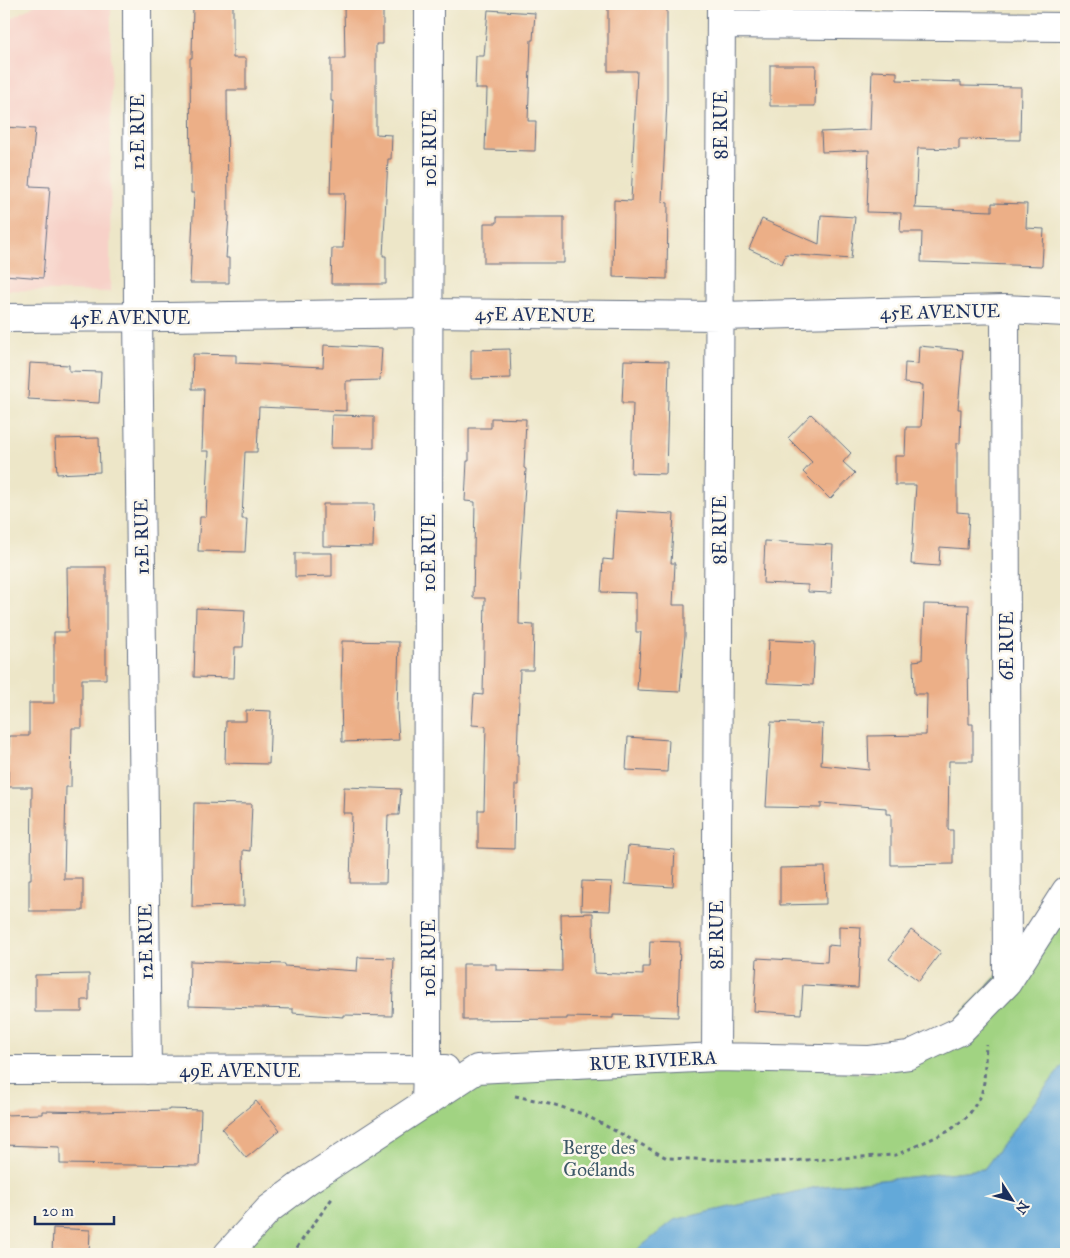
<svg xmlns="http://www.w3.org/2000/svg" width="1070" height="1258" font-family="'IM FELL Great Primer',serif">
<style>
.built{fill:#f7d1c8}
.green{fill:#a1d382;stroke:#5e8170}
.water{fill:#64a9d9;stroke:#406c9c}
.building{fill:#ecaf87}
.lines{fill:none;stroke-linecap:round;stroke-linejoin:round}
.minor-casing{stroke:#646f83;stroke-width:30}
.path{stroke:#646f83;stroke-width:3;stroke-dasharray:4 4;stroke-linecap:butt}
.minor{stroke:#fff;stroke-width:28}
.labels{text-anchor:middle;stroke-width:5;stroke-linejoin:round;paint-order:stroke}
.street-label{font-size:19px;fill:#1b2f5e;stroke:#fbf7ec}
.park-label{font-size:19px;fill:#3c5867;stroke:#fbf7ec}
</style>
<rect width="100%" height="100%" fill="#fbf7ec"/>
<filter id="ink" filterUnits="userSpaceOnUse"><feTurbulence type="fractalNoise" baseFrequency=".02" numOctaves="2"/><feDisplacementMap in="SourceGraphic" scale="10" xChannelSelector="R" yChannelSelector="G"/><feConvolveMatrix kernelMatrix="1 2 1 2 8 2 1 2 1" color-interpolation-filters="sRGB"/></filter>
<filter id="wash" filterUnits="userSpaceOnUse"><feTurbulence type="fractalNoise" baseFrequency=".0096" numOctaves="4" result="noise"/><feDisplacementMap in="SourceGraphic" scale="20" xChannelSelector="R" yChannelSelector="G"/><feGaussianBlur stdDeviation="1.12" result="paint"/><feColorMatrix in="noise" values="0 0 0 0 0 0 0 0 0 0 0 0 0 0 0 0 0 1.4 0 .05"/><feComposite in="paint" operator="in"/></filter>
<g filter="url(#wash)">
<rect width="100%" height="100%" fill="#ede6c8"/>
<path class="built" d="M 36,4 L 125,4 L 111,9 L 110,292 L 4,290 L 4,23 Z"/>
<path class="green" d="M 1066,900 L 1066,1061 L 984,1169 L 817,1187 L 675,1220 L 632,1254 L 228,1254 L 477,1069 L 716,1057 L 865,1074 L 921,1058 Z"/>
<path class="water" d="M 1066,1061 L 1066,1254 L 632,1254 L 674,1220 L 817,1187 L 984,1169 Z"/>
<g id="blocks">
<path class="building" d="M 193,4 L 233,4 L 233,58 L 246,58 L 246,90 L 227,90 L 228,216 L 229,216 L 226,258 L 229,258 L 229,283 L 190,283 L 194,193 L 191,193 L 190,58 L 192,58 Z
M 344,4 L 383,4 L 383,44 L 376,44 L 376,134 L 392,135 L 391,159 L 388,159 L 383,256 L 386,256 L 386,284 L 331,284 L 332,248 L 343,248 L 345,193 L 330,193 L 333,101 L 331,101 L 331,59 L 345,59 Z
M 608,4 L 667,4 L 667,100 L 662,202 L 668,203 L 667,279 L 613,277 L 614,200 L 631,201 L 637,71 L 608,71 Z
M 488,10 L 535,13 L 533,40 L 531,40 L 528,121 L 536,121 L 535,151 L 485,150 L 487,89 L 475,89 L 476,56 L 484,56 Z
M 770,65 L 816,65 L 815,106 L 770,106 Z
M 872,71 L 897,72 L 897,80 L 961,82 L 961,86 L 1021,87 L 1020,140 L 959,139 L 959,149 L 918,148 L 915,208 L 992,211 L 992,203 L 1027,204 L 1026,228 L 1044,229 L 1042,266 L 921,262 L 922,232 L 900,232 L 901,213 L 867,212 L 869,150 L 822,152 L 821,132 L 870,130 Z
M 4,127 L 35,129 L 30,186 L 50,187 L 43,278 L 4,275 Z
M 821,215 L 855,217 L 851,259 L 786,254 L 782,264 L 749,249 L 762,219 L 819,244 Z
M 497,217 L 564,217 L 564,263 L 484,263 L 484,223 L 497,223 Z
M 324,345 L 382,348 L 380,380 L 346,381 L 346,411 L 259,407 L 257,452 L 245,452 L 242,519 L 247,519 L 245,552 L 198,551 L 200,517 L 206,517 L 209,451 L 202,451 L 204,389 L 192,389 L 193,354 L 236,355 L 236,363 L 323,367 Z
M 919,346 L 963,350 L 958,409 L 961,409 L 960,443 L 957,443 L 957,512 L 969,513 L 967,549 L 940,547 L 939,566 L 911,564 L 916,485 L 895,485 L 895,456 L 905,456 L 906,427 L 921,427 L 923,385 L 904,383 L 905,363 L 918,364 Z
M 510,349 L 511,378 L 471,379 L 471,350 Z
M 624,360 L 669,361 L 666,474 L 631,473 L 633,403 L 622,403 Z
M 30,363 L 69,365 L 69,371 L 101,372 L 99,403 L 28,399 Z
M 811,414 L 851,453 L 843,462 L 855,473 L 830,499 L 803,472 L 812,462 L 788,438 Z
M 332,415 L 374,416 L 374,448 L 331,448 Z
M 491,418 L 526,419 L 524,468 L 526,469 L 520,565 L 519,624 L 534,625 L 533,670 L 520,670 L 517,755 L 518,755 L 518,785 L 515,785 L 514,849 L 478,848 L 478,810 L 484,810 L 486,726 L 472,725 L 474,694 L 483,695 L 485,598 L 473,598 L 475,502 L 465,501 L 467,461 L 469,461 L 469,428 L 491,428 Z
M 99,438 L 100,472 L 57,474 L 55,439 Z
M 323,504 L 374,504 L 373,547 L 323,546 Z
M 616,511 L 674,514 L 671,563 L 675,563 L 673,605 L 685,605 L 685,636 L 680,692 L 637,690 L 641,632 L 636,632 L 636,593 L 601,592 L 603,559 L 613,560 Z
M 765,541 L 833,545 L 831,593 L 808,592 L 808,585 L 763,583 Z
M 295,553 L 332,553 L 332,576 L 295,577 Z
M 67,567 L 106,567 L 106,679 L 82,679 L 82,728 L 72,728 L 71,787 L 66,787 L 64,879 L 83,879 L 83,911 L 29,911 L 29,879 L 31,879 L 32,787 L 8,787 L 9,736 L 29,736 L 29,703 L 54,703 L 54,632 L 68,632 Z
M 924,604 L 969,605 L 967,660 L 968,660 L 969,724 L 973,724 L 973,761 L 949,761 L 948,830 L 953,830 L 953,864 L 891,865 L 891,814 L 886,814 L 886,808 L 821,803 L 821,808 L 766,807 L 771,722 L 823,724 L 821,765 L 869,770 L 868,736 L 926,735 L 927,694 L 914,694 L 913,661 L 922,660 Z
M 196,608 L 245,610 L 243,647 L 235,647 L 234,678 L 194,677 Z
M 769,640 L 815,642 L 813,685 L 767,683 Z
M 342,641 L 399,642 L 397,710 L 399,740 L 342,742 L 341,694 Z
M 246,710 L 271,711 L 269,764 L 225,763 L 226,721 L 246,721 Z
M 628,737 L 669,740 L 667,772 L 626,770 Z
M 344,787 L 401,789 L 399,815 L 388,815 L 386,883 L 350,883 L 352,813 L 343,813 Z
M 194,803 L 252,804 L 250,851 L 243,850 L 244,906 L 192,907 Z
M 628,846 L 675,850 L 673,887 L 625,884 Z
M 825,867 L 826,904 L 780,905 L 780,868 Z
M 582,881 L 612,882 L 610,911 L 581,910 Z
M 593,913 L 594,973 L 643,975 L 643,967 L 649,967 L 650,941 L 680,942 L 678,1017 L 613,1015 L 613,1018 L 567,1017 L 567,1019 L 463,1020 L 463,964 L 496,964 L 496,970 L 562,971 L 561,914 Z
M 839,926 L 861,927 L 858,988 L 803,985 L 801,1014 L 754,1011 L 757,958 L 827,962 L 828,945 L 839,946 Z
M 911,930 L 941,952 L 919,981 L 889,959 Z
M 358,957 L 394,958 L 392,1016 L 343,1015 L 343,1017 L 293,1013 L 293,1009 L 189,1006 L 190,961 L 285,964 L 285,966 L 357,971 Z
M 89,974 L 89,1000 L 82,1000 L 82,1012 L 35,1012 L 35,975 Z
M 256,1101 L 280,1130 L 246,1158 L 222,1129 Z
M 169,1109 L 201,1110 L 199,1166 L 60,1164 L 60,1147 L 4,1145 L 4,1115 L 42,1114 L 42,1111 L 98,1112 L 169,1110 Z
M 53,1228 L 90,1230 L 89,1254 L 52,1254 Z"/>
</g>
</g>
<g filter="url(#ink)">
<use href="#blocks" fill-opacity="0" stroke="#646f83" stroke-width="1"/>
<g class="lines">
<g class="minor-casing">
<path id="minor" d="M 137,4 L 138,317 L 147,1070
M 721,24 L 1066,27
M 1005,309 L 1007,983
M 4,318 L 168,317 L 429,313 L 720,316 L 1005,309 L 1066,312
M 716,1057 L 721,4
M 4,1070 L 445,1069
M 426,1103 L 427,1069 L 429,4
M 228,1254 L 269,1209 L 308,1180 L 477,1069 L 716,1057 L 870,1060 L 909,1055 L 960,1031 L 1007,983 L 1066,891"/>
</g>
<path class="path" d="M 515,1096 L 549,1103 L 583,1114 L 667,1158 L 770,1162 L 896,1155 L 949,1131 L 968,1116 L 981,1096 L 984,1082 L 986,1044
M 292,1254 L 333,1197"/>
<use href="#minor" class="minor"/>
</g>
</g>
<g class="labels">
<g class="street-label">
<text transform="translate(720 125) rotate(-90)" y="7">8E RUE</text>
<text transform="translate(137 132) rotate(-90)" y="7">12E RUE</text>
<text transform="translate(429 148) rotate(-90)" y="7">10E RUE</text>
<text transform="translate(940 311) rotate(-1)" y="7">45E AVENUE</text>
<text transform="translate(535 314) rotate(1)" y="7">45E AVENUE</text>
<text x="130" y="324">45E AVENUE</text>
<text transform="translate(719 530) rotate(-90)" y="7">8E RUE</text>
<text transform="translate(141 537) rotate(-91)" y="7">12E RUE</text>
<text transform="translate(428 553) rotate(-90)" y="7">10E RUE</text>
<text transform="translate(1006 646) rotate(-90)" y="7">6E RUE</text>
<text transform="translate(716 935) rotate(-90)" y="7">8E RUE</text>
<text transform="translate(145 942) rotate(-91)" y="7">12E RUE</text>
<text transform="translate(428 958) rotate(-90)" y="7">10E RUE</text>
<text transform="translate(653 1060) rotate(-3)" y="7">RUE RIVIERA</text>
<text x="240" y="1077">49E AVENUE</text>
</g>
<g class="park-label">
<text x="599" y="1154">Berge des<tspan x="599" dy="22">Goélands</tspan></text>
</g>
</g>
<rect width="1070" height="1258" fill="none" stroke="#fbf7ec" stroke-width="20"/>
<g transform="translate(1012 1200) rotate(126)" stroke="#fbf7ec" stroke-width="4" paint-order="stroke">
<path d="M0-4L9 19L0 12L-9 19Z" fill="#1b2f5e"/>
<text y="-8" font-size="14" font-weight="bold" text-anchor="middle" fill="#1b2f5e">N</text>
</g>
<path d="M35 1216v8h79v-8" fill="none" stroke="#1b2f5e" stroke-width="2.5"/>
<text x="42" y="1216" font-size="15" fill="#1b2f5e" stroke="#fbf7ec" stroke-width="4" paint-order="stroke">20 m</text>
</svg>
